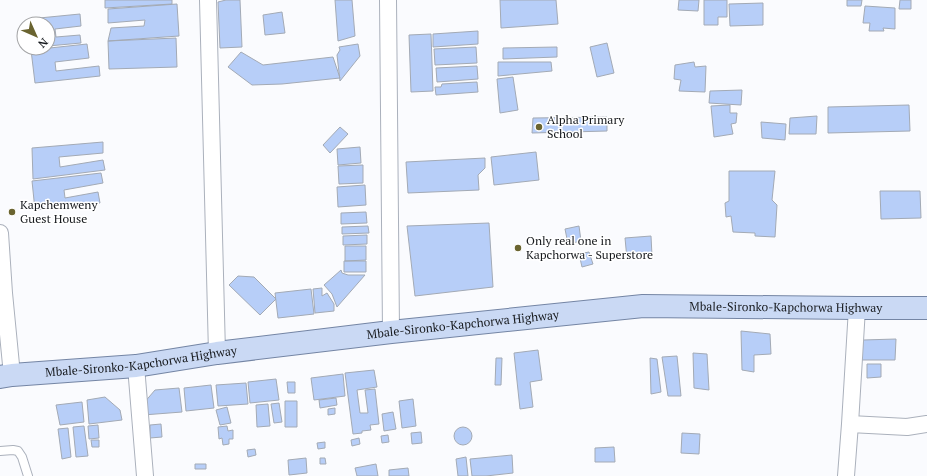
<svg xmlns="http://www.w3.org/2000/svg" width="927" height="476" font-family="'PT Serif',serif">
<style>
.building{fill:#b7cef8;stroke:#a3aab5}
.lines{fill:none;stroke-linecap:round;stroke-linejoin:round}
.service-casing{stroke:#abb1bc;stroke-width:10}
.minor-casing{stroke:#abb1bc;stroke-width:18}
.primary-casing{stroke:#7485a4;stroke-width:24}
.service{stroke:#fff;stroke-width:8}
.minor{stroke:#fff;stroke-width:16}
.primary{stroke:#cad9f4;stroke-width:22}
.poi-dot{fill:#6a6430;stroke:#fff;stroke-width:1.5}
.labels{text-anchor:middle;stroke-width:3;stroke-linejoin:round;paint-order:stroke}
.poi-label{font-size:12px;fill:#16191d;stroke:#fff;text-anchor:start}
.street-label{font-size:12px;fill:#16191d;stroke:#fff}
</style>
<rect width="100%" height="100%" fill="#fafbfe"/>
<path class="building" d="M 105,0 L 172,0 L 172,4 L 105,8 Z
M 226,0 L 240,0 L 242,47 L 220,48 L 218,2 Z
M 335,0 L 352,0 L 355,36 L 338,41 Z
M 500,0 L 556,0 L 558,24 L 501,28 Z
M 679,0 L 699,0 L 698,11 L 678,10 Z
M 704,0 L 727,0 L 727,17 L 718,17 L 718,25 L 704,25 Z
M 847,0 L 862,0 L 861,6 L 847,6 Z
M 900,0 L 911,0 L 911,9 L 899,9 Z
M 763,3 L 763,25 L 730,26 L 729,4 Z
M 177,4 L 179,36 L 108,41 L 111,28 L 144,26 L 145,20 L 108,23 L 108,9 Z
M 865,6 L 895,8 L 895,29 L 883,28 L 884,31 L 869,31 L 870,23 L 863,23 Z
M 282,12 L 285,33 L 265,35 L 263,15 Z
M 80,14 L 81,26 L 55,29 L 56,37 L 80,35 L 81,43 L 48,46 L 48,24 L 29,24 L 29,19 Z
M 478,31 L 478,44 L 433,47 L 433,34 Z
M 431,34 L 433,91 L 411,92 L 409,35 Z
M 176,38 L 177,67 L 109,69 L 108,41 Z
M 607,43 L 614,73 L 597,77 L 590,47 Z
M 87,44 L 89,58 L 55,62 L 56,71 L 99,66 L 100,76 L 35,83 L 31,50 Z
M 358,44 L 360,56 L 340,81 L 337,55 L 340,50 L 339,47 Z
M 476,47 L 477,63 L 435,65 L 434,49 Z
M 557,47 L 557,57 L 503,59 L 503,48 Z
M 241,52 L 263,65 L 333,57 L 340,78 L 282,84 L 252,85 L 228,67 Z
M 498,62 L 551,62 L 552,71 L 498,76 Z
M 694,62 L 695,67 L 706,66 L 705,92 L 679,91 L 681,80 L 674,79 L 675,65 Z
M 477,66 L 478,79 L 437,82 L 436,68 Z
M 513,77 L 518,110 L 500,113 L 497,79 Z
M 477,82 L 478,92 L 436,95 L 435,87 L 441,87 L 442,84 Z
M 742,90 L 741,105 L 709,103 L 710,91 Z
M 730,105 L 730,113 L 737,113 L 736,123 L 731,124 L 733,134 L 714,137 L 711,106 Z
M 909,105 L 910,131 L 828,133 L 828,107 Z
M 817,116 L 816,134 L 789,134 L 790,118 Z
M 607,117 L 607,131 L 532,133 L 533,118 Z
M 761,122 L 786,124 L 785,140 L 762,138 Z
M 340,127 L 348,134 L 330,153 L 323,145 Z
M 103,142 L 103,153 L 59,157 L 60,167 L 103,160 L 105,170 L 33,179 L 32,148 Z
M 360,147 L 361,163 L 338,165 L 337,149 Z
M 536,152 L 539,180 L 494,185 L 491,157 Z
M 485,158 L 485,168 L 478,175 L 479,190 L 408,193 L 406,162 Z
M 363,165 L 363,183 L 339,184 L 338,166 Z
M 729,171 L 775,171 L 772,200 L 777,205 L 775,237 L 755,236 L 755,233 L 733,232 L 731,216 L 726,217 L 725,203 L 729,201 Z
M 101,173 L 103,183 L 64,190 L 65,198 L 98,192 L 100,203 L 35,210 L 32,181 Z
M 365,185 L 366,205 L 338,207 L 337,187 Z
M 880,191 L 920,191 L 921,218 L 881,219 Z
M 366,212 L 367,223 L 341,224 L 341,213 Z
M 489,223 L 493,287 L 415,296 L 407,226 Z
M 368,226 L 369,233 L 342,234 L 342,227 Z
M 579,226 L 581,241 L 568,244 L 565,229 Z
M 367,235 L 367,244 L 343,245 L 343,236 Z
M 651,236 L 652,256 L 627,259 L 625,238 Z
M 345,246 L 366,246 L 366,260 L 345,261 Z
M 589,252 L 593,264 L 582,267 L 579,254 Z
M 344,261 L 366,261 L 366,272 L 344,272 Z
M 341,270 L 342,273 L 348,275 L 365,275 L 337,307 L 332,294 L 324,285 Z
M 238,276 L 254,277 L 276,299 L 260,315 L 229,285 Z
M 322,288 L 322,296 L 327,293 L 334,304 L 334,311 L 315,313 L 313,289 Z
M 311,289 L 314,314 L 278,318 L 275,293 Z
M 741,331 L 770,334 L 771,354 L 754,355 L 754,372 L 742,370 Z
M 896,339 L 895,360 L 862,360 L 863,340 Z
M 538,350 L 542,380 L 530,382 L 533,407 L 520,409 L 514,353 Z
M 693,353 L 707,354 L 709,390 L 694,388 Z
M 677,356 L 681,396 L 668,396 L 662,357 Z
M 496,358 L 502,358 L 501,385 L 495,385 Z
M 650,358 L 657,359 L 661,392 L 651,394 Z
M 867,364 L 881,364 L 881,377 L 867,378 Z
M 374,370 L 377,387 L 357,390 L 360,413 L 368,413 L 365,390 L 375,389 L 379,424 L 370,425 L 371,430 L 362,431 L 362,433 L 353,434 L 345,373 Z
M 343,374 L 345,396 L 314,400 L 311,378 Z
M 276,379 L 279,400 L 250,403 L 248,382 Z
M 287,382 L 295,382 L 295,393 L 288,393 Z
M 246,383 L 248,404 L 218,406 L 216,385 Z
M 211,385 L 214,408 L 186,411 L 184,388 Z
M 179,388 L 182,412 L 143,415 L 143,404 L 155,390 Z
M 105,397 L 120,410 L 122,420 L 89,424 L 87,400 Z
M 336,398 L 337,405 L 320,408 L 319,400 Z
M 413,399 L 416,426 L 402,428 L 399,401 Z
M 285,401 L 297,401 L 297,427 L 285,427 Z
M 82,402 L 84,422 L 60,425 L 56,405 Z
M 279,403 L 282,422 L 274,423 L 271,404 Z
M 268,404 L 270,426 L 257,427 L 256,405 Z
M 227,407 L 231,423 L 220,425 L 216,410 Z
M 335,408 L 335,414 L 328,415 L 328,409 Z
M 393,412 L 396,429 L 384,431 L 382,414 Z
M 161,424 L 162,437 L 150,438 L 150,425 Z
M 98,425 L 99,438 L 89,439 L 88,426 Z
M 84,426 L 88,456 L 76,457 L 73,427 Z
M 227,426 L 228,431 L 233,430 L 233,439 L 229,439 L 229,444 L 223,445 L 222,438 L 219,439 L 218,427 Z
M454 436a9 9 0 1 1 18 0a9 9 0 1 1-18 0Z
M 68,428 L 71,457 L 62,459 L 58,429 Z
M 421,432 L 422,443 L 412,444 L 411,433 Z
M 682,433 L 700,434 L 699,454 L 681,453 Z
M 388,435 L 389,442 L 382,443 L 381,436 Z
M 359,438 L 360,444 L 352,446 L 351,440 Z
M 91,440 L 99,440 L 99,447 L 92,447 Z
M 325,442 L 325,448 L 318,449 L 317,443 Z
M 614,447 L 615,462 L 595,462 L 595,448 Z
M 255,449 L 256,455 L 248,457 L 247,450 Z
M 512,455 L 513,473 L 486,476 L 472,476 L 470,459 Z
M 466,457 L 468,476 L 458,476 L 456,459 Z
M 306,458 L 307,473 L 289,475 L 288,460 Z
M 320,458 L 325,458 L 326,464 L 320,464 Z
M 195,464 L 206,464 L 206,469 L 195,469 Z
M 376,464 L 378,476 L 357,476 L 355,468 Z
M 408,468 L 409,476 L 389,476 L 389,470 Z"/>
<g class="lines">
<g class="service-casing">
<path id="service" d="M 0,451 L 13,450 L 18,451 L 22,457 L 28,476"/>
</g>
<g class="minor-casing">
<path id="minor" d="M 208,0 L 217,353
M 388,0 L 391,332
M 0,233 L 4,293 L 12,375
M 136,366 L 145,476
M 850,424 L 907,427 L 927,424
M 846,476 L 850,424 L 857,308"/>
</g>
<g class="primary-casing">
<g id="primary">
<path id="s1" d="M 0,377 L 12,375 L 136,366 L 217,353 L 391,332 L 643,306 L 857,308 L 927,308"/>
</g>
</g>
<use href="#service" class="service"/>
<use href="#minor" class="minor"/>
<use href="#primary" class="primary"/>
</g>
<g class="poi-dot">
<circle cx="539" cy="127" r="4"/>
<circle cx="12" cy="212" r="4"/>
<circle cx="518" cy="248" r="4"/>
</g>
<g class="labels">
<g class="poi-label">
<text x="547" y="124">Alpha Primary<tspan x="547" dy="14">School</tspan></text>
<text x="20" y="209">Kapchemweny<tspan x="20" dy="14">Guest House</tspan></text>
<text x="526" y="245">Only real one in<tspan x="526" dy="14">Kapchorwa - Superstore</tspan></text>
</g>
<g class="street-label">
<text dy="4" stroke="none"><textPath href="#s1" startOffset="790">Mbale-Sironko-Kapchorwa Highway</textPath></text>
<text dy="4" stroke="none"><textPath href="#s1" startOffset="466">Mbale-Sironko-Kapchorwa Highway</textPath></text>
<text dy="4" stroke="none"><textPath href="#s1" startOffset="142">Mbale-Sironko-Kapchorwa Highway</textPath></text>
</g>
</g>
<g transform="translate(36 36) rotate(135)"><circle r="19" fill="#ffffff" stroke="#a2a3a5"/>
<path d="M0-3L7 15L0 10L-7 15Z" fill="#6a6430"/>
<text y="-6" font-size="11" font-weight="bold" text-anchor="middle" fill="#16191d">N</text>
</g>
</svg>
